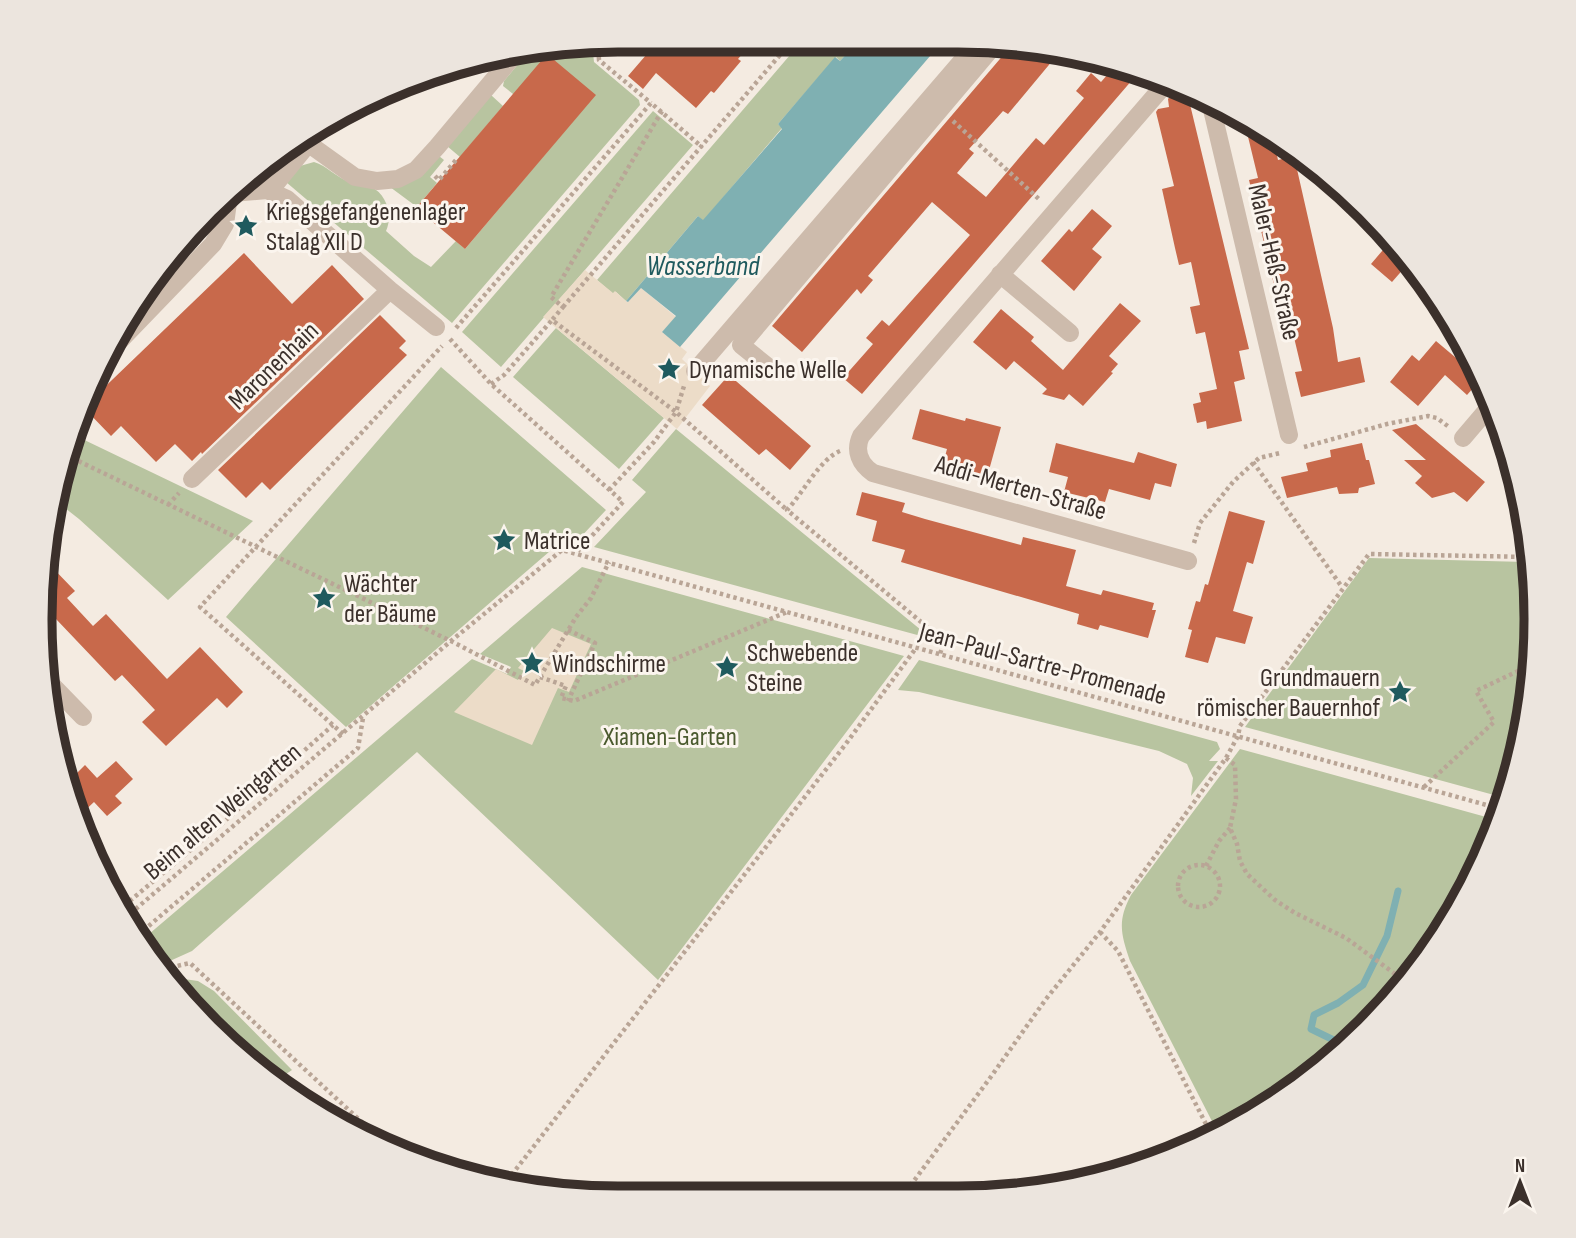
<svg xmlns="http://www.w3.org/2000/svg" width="1576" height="1238" font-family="'Sofia Sans Condensed',sans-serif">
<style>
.green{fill:#b8c4a0}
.plaza{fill:#ecdcc8}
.water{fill:#7fb0b2}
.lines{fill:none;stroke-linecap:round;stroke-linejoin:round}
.stream{stroke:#7fb0b2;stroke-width:7}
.building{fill:#c8694b}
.path{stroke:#b9a596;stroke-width:4.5;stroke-dasharray:3.5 3.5;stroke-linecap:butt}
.minor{stroke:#cdbbac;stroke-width:18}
.labels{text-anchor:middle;stroke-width:6;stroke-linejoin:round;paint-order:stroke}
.poi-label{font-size:26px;fill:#3b302b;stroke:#fbf5ee;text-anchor:start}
.street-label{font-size:26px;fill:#3b302b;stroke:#fbf5ee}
.park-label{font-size:26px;fill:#4a5a2e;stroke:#fbf5ee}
.water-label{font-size:28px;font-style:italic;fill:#1f5a5e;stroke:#fbf5ee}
.rim{fill:none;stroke:#3b302b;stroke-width:9}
</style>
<rect width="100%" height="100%" fill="#f4ebe1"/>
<path class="green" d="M 802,41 L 858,41 L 840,61 L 836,57 L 778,124 L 782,128 L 703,221 L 698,216 L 626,301 L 616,292 L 613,294 L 597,280 Z
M 592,44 L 594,62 L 639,100 L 640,105 L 452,323 L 286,182 L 300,166 L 314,162 C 327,166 336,177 349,182 C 356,184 364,184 371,187 C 387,194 393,216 386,231 L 414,256 L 431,267 L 456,241 L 465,249 L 595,95 L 513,94 L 503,86 L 504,81 L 528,52 Z
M 491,95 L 503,106 L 460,157 L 447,146 Z
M 653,111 L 693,145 L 501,367 L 462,332 Z
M 292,146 L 290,153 L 273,174 L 265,167 Z
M 439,156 L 444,160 L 430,177 L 437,183 L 417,207 L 390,187 Z
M 556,328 L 664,418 L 619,469 L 513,377 Z
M 441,367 L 606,510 L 578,540 L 564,539 L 346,727 L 226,617 Z
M 676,429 L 932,639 L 594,547 L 646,492 L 632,480 Z
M 74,435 L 253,521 L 168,600 L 79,519 L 56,501 L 60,470 Z
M 1369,558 L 1531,562 L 1535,656 L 1516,768 L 1505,798 L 1245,727 Z
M 582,567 L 904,656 L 658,980 L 417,752 L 192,951 L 161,965 L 142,940 L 472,659 L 507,674 L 511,667 L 480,654 Z
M 919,660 L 1217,742 L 1220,749 L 1209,761 L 1218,761 L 1191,796 L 1193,778 L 1187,764 L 1159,751 L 919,692 L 898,690 Z
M 1240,749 L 1497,820 L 1476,875 L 1416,971 L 1339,1054 L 1247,1120 L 1218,1133 L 1130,961 C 1121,934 1117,921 1131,895 Z
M 170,977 L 198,981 L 214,991 L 292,1070 L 283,1076 L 341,1123 L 297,1100 L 209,1028 Z"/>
<path class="plaza" d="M 585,270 L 613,293 L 615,291 L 627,302 L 640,287 L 676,317 L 662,332 L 687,352 L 682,359 L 710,386 L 677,429 L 543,317 Z
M 552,628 L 591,644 L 569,692 L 558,688 L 532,745 L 454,712 L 496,669 L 518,680 L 524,671 L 518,668 Z"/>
<path class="water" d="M 858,41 L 943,41 L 680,347 L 662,332 L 676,316 L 641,288 L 628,302 L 626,301 L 698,216 L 703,220 L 782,129 L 778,124 L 835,57 L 840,61 Z"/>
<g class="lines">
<path class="stream" d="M 1346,1046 L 1311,1029 L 1314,1015 L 1338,1003 L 1363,985 L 1387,936 L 1398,891"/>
</g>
<path class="building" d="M 659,40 L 687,40 L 753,41 L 738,59 L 741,61 L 714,93 L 711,91 L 696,108 L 656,73 L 643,89 L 628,76 Z
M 1011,46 L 1058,54 L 1008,114 L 1003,111 L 969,149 L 974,153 L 957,173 L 986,197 L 1036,138 L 1044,145 L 1084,98 L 1076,91 L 1091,73 L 1101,82 L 1115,66 L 1133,69 L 1133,79 L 862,394 L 843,378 L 873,344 L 866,338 L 882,320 L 889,326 L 970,235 L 932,202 L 868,276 L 873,280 L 861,294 L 857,289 L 802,352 L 772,326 Z
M 547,54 L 596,95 L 465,249 L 416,208 Z
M 1187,92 L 1249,349 L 1239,351 L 1245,379 L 1234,382 L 1242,421 L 1207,429 L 1206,421 L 1197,423 L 1193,404 L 1201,402 L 1199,393 L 1217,389 L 1205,332 L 1196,334 L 1190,307 L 1200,305 L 1191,262 L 1179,265 L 1175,248 L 1162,189 L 1174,186 L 1156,112 L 1158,109 L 1169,107 L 1168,99 L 1171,95 Z
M 1243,116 L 1273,137 L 1278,160 L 1294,156 L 1333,328 L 1338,362 L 1360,357 L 1365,382 L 1301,397 L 1295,372 L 1302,371 L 1292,329 L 1285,331 L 1249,180 L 1258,178 Z
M 1092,209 L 1112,226 L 1092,249 L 1102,257 L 1074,291 L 1041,261 L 1069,229 L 1072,232 Z
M 1388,244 L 1406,266 L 1392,282 L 1371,264 Z
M 244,253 L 292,304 L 332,265 L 364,299 L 202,454 L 201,452 L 192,461 L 175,444 L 156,462 L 121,426 L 111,436 L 85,409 L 86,405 Z
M 1120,303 L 1141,321 L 1109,356 L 1118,364 L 1111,372 L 1113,373 L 1083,406 L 1069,394 L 1064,400 L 1042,394 L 1047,389 L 1014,361 L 1006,370 L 973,342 L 1001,309 L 1034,337 L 1031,341 L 1063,370 Z
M 380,315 L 406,341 L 399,348 L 407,355 L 270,490 L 262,482 L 246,498 L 218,470 Z
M 1436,341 L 1481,379 L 1467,395 L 1445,375 L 1418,406 L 1390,382 L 1412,355 L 1419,361 Z
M 729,375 L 811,446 L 790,470 L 766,449 L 759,455 L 702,405 Z
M 920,409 L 965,421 L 966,418 L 1001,427 L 986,481 L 962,475 L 965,465 L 944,460 L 947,449 L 912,439 Z
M 1416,424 L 1485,482 L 1467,502 L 1454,492 L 1432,498 L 1415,483 L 1422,476 L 1404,460 L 1426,460 L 1392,430 Z
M 1056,443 L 1134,463 L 1138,452 L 1177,464 L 1171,487 L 1155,483 L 1150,500 L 1109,489 L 1105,502 L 1064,492 L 1068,477 L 1049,472 Z
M 1362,443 L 1366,460 L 1369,460 L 1375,484 L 1359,488 L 1358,493 L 1339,494 L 1337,487 L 1287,498 L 1281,477 L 1308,471 L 1306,463 L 1331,457 L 1330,450 Z
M 862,492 L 905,503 L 902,512 L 925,519 L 1021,545 L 1023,537 L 1076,550 L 1066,586 L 1101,595 L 1103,590 L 1154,603 L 1152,610 L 1156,610 L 1148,638 L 1100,625 L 1098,630 L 1077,624 L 1079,614 L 901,562 L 905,550 L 872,541 L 877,521 L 856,515 Z
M 1229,511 L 1265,521 L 1253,564 L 1247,562 L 1233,611 L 1253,617 L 1245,644 L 1216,637 L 1208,663 L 1185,657 L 1192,630 L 1188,629 L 1196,601 L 1200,602 L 1205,584 L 1208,585 Z
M 48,563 L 75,591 L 67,598 L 93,626 L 106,614 L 167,679 L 200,647 L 243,692 L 227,708 L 217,698 L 166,746 L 142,722 L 155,710 L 122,675 L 115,681 L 56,619 L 42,632 L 40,619 Z
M 116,761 L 133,779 L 115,796 L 122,803 L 107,816 L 94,802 L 79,816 L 66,784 L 85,765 L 97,778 Z"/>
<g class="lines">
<path class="path" d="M 598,43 L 599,60 L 651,103
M 662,111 L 551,297 L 563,307 L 552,320 L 676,412 L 684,386
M 953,121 L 1040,200
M 435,176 L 439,180 L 456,160
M 563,307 L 792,41
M 456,328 L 651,103 L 702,147
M 450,339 L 491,384 L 623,502 L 576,553
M 491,384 L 504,375 L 552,320
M 1304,447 L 1387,424 L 1428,416 L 1437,418 L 1449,427
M 840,451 C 820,459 803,493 787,510 L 944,641 L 940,654
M 66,455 L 451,641 L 535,685 L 576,617 L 591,598 L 609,562
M 1253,462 L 1342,587
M 609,490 L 654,442 L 676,412 L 787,510
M 168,505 L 179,493
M 1194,543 L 1200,523 L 1233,482 L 1259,458 L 1280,453
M 568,630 L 595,643 L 568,701
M 540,677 L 566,686 L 561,698 L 574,701 L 787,612
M 343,734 L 200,607 L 442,346
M 1226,758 L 1235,765 L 1236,799 L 1230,828 L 1237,844 L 1240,861 L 1247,874 L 1275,900 L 1295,913 L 1346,938 L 1406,982
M 1424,787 L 1494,722 L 1476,691 L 1533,664
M1178 886a21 21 0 1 1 42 0a21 21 0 1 1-42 0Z
M 1206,866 L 1219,841 L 1230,828
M 119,910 L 217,828 L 333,725
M 125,918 L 451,641 L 562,550 L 1501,809
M 1100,932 L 1118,951 L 1212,1136
M 138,935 L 358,748 L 363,718
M 164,969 L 190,963 L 393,1151
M 503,1186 L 845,745 L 916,648
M 902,1197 L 990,1078 L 1046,999 L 1100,932 L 1226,758 L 1238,736 L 1240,726 L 1369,554 L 1531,557"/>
<path class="minor" d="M 1167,82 L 861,436 C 854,451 860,464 873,473 L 1188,561
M 1210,101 L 1289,435
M 302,139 L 355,177 L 377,181 L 398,179 L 416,170 L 437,147 L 515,54
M 267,190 L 277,182 L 308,144
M 232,193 L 267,190 L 287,199 L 390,290 L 436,327
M 1000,274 L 1070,333
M 108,353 L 213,244 L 225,224 L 229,195
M 767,366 L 741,345 L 997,42
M 695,371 L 979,41
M 1463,438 L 1492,404
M 192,479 L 390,290
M 48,681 L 83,717"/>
</g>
<defs>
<g id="sight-bare" transform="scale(1.89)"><path d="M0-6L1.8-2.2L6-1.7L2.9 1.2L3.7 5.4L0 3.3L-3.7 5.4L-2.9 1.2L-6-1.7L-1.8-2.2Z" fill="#1f5a5e" stroke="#fbf5ee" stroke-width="2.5" paint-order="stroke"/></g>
</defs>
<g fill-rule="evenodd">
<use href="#sight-bare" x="246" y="226"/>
<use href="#sight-bare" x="669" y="369"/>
<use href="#sight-bare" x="504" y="540"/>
<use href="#sight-bare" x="324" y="598"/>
<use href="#sight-bare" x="532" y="663"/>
<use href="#sight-bare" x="727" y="667"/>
<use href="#sight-bare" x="1400" y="692"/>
</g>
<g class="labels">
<g class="poi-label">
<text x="266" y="220">Kriegsgefangenenlager<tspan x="266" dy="30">Stalag XII D</tspan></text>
<text x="689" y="378">Dynamische Welle</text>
<text x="524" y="549">Matrice</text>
<text x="344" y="592">Wächter<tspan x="344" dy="30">der Bäume</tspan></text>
<text x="747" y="661">Schwebende<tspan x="747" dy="30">Steine</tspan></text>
<text x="552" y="672">Windschirme</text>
<text x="1380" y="686" text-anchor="end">Grundmauern<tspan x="1380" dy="30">römischer Bauernhof</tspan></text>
</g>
<g class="street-label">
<text transform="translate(1275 262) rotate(77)" y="9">Maler-Heß-Straße</text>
<text transform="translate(273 365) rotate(-44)" y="9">Maronenhain</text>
<text transform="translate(1021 487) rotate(16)" y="9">Addi-Merten-Straße</text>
<text transform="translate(1043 663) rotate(15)" y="9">Jean-Paul-Sartre-Promenade</text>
<text transform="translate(222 811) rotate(-40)" y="9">Beim alten Weingarten</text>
</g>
<g class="park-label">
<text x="670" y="745">Xiamen-Garten</text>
</g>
<g class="water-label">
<text x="703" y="275">Wasserband</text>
</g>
</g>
<path d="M0 0H1576V1238H0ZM618 52H958A566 566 0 0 1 1524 618V620A566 566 0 0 1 958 1186H618A566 566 0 0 1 52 620V618A566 566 0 0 1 618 52Z" fill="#ece5de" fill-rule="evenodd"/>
<path class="rim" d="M618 52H958A566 566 0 0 1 1524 618V620A566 566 0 0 1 958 1186H618A566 566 0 0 1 52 620V618A566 566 0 0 1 618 52Z"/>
<g transform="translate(1520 1182)" stroke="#fbf5ee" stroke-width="5" paint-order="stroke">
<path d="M0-5L12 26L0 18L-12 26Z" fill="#3b302b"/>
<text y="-10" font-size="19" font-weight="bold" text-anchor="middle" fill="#3b302b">N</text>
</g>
</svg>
